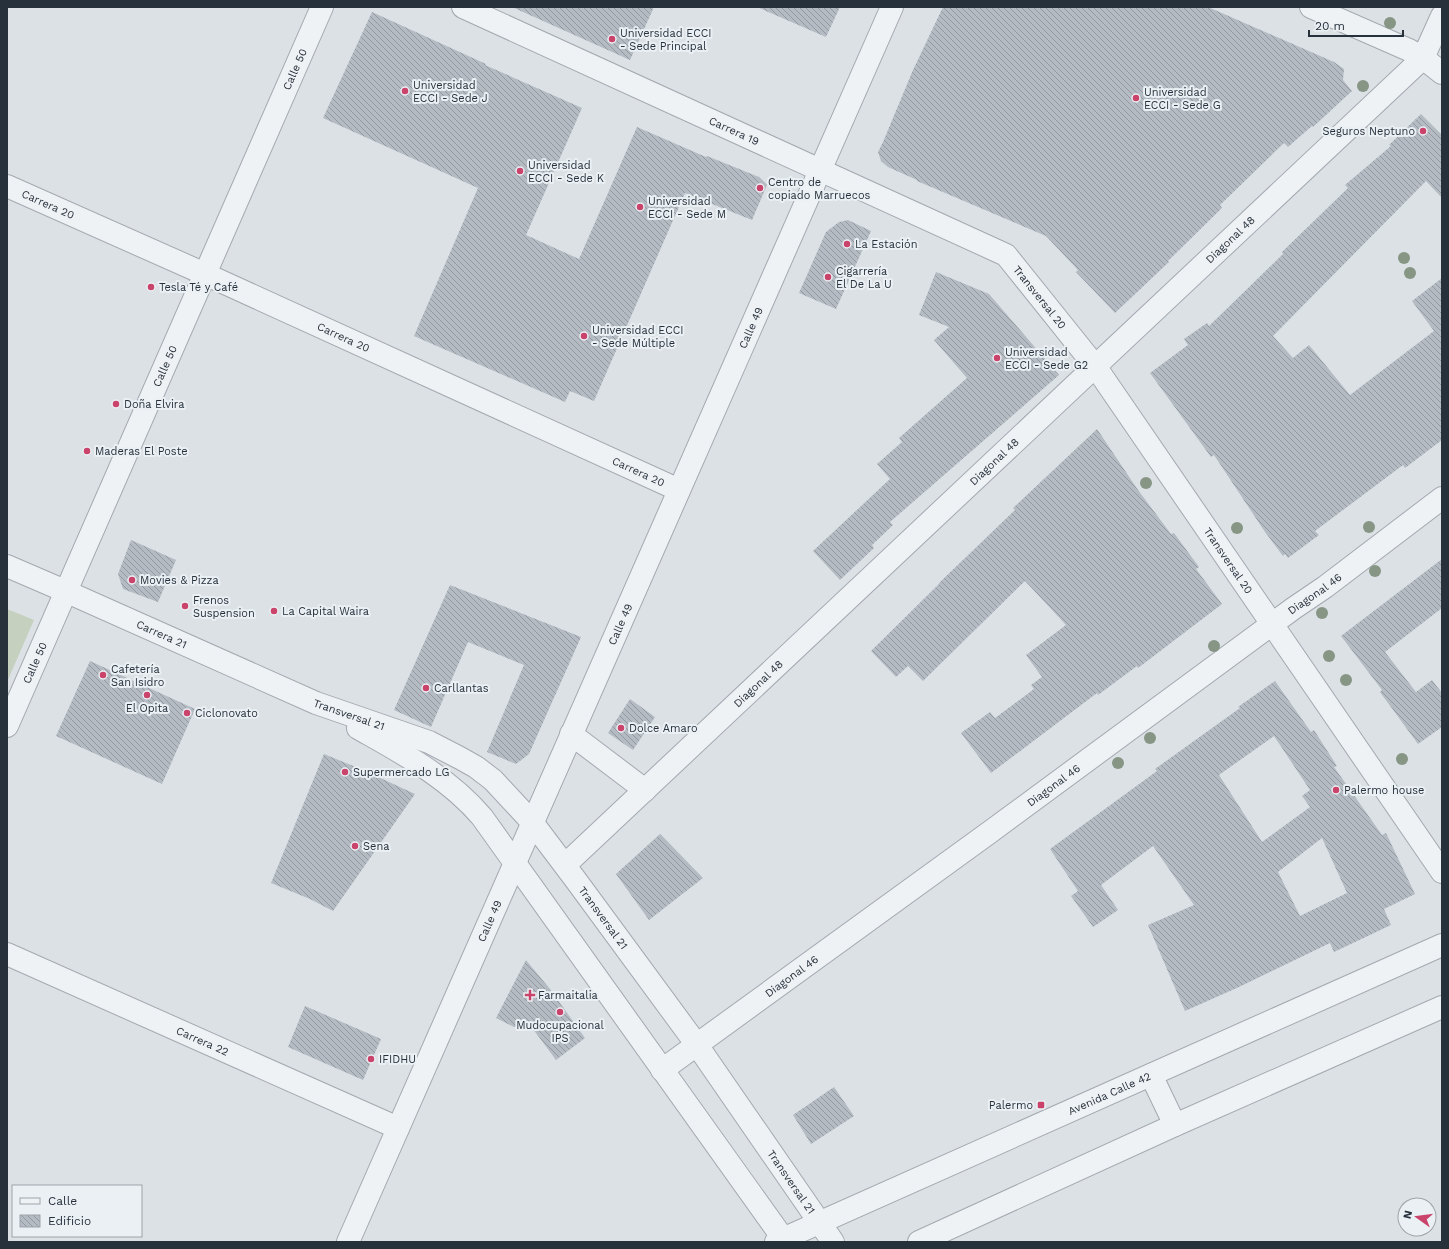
<svg xmlns="http://www.w3.org/2000/svg" width="1449" height="1249" font-family="'Work Sans',sans-serif">
<style>
.green{fill:#c5d0be}
.building{fill:url(#building-back-hatch);fill-rule:evenodd}
.lines{fill:none;stroke-linecap:round;stroke-linejoin:round}
.minor-casing{stroke:#a2a9b0;stroke-width:24}
.minor{stroke:#eff2f5;stroke-width:22}
.tree{fill:#869584}
.poi-dot{fill:#c9436a;stroke:#ebf0f4;stroke-width:1.5}
.labels{text-anchor:middle;stroke-width:4;stroke-linejoin:round;paint-order:stroke}
.poi-label{font-size:11px;fill:#27313c;stroke:#ebf0f4;text-anchor:start}
.street-label{font-size:11px;fill:#27313c;stroke:#ebf0f4}
</style>
<defs>
<pattern id="building-back-hatch" width="6" height="6" patternUnits="userSpaceOnUse"><rect width="6" height="6" fill="#b4bbc3"/><path d="M-1 5l2 2M0 0l6 6M5-1l2 2" fill="none" stroke="#9299a0"/></pattern>
</defs>
<rect width="100%" height="100%" fill="#dce1e6"/>
<path class="green" d="M 7,609 L 34,620 L 7,682 Z"/>
<path class="building" d="M 512,7 L 654,7 L 630,60 Z
M 757,7 L 840,7 L 826,37 Z
M 943,7 L 1208,7 L 1334,62 L 1344,69 L 1343,80 L 1352,91 L 1313,127 L 1312,126 L 1288,147 L 1284,143 L 1220,205 L 1222,208 L 1168,261 L 1169,262 L 1115,313 L 1076,272 L 1078,270 L 1046,236 L 917,181 L 917,180 L 888,167 L 881,161 L 878,152 L 883,142 L 913,70 Z
M 372,12 L 486,64 L 485,65 L 582,108 L 526,235 L 579,259 L 637,127 L 706,157 L 707,156 L 759,177 L 767,185 L 752,220 L 685,193 L 594,401 L 570,391 L 565,402 L 414,336 L 478,188 L 323,118 Z
M 1421,114 L 1442,135 L 1442,198 L 1426,181 L 1273,336 L 1293,358 L 1309,345 L 1350,395 L 1434,331 L 1412,301 L 1442,278 L 1442,440 L 1405,468 L 1403,465 L 1315,531 L 1319,535 L 1288,558 L 1285,554 L 1283,556 L 1265,532 L 1214,455 L 1211,457 L 1150,373 L 1188,345 L 1184,339 L 1207,323 L 1209,326 L 1283,254 L 1282,252 L 1348,188 L 1345,185 L 1391,146 L 1389,145 Z
M 848,220 L 871,231 L 836,309 L 799,293 L 826,232 L 839,222 Z
M 936,272 L 989,294 L 1059,375 L 890,522 L 893,525 L 872,545 L 874,548 L 840,580 L 813,551 L 890,479 L 877,464 L 902,442 L 899,438 L 967,378 L 934,340 L 949,327 L 919,315 Z
M 1097,429 L 1138,490 L 1171,534 L 1174,533 L 1199,567 L 1196,569 L 1222,604 L 1138,668 L 1137,666 L 1098,695 L 1097,693 L 991,773 L 961,733 L 990,712 L 995,718 L 1034,689 L 1031,685 L 1042,677 L 1026,655 L 1066,625 L 1025,581 L 923,681 L 908,666 L 896,677 L 871,651 L 939,584 L 939,583 L 1015,510 L 1013,508 Z
M 131,540 L 176,560 L 158,602 L 123,589 L 118,574 Z
M 1442,559 L 1442,608 L 1385,652 L 1416,692 L 1432,680 L 1442,693 L 1442,727 L 1418,744 L 1380,692 L 1382,690 L 1341,636 Z
M 450,585 L 581,637 L 529,754 L 516,764 L 487,752 L 524,665 L 468,642 L 431,727 L 394,710 Z
M 90,661 L 195,709 L 162,784 L 56,736 Z
M 1275,681 L 1311,732 L 1314,730 L 1337,766 L 1334,767 L 1382,835 L 1386,833 L 1415,894 L 1384,909 L 1391,925 L 1334,952 L 1330,943 L 1239,987 L 1185,1011 L 1148,925 L 1194,905 L 1153,846 L 1101,885 L 1118,910 L 1093,927 L 1071,896 L 1078,891 L 1050,849 L 1157,771 L 1155,769 L 1240,708 L 1238,707 ZM 1274,736 L 1310,790 L 1302,796 L 1310,807 L 1262,842 L 1219,775 ZM 1322,838 L 1347,893 L 1300,916 L 1278,872 Z
M 630,699 L 655,717 L 633,750 L 608,733 Z
M 324,754 L 363,770 L 415,794 L 333,911 L 310,899 L 271,883 Z
M 660,834 L 703,878 L 649,920 L 616,874 Z
M 526,960 L 550,989 L 585,1038 L 556,1060 L 530,1025 L 514,1027 L 496,1018 Z
M 305,1006 L 381,1039 L 363,1080 L 288,1047 Z
M 834,1087 L 854,1116 L 811,1144 L 793,1115 Z"/>
<g class="lines">
<g class="minor-casing">
<g id="minor">
<path id="s1" d="M 463,7 L 1006,255 L 1095,366 L 1442,872"/>
<path d="M 1311,7 L 1409,50 L 1423,58 L 1442,73"/>
<path id="s2" d="M 7,186 L 205,274 L 679,490"/>
<path id="s3" d="M 7,566 L 65,591 L 316,703 L 429,742 L 460,758 L 476,767 L 493,780 L 532,822 L 575,879 L 697,1045 L 833,1242"/>
<path id="s4" d="M 7,726 L 322,7"/>
<path d="M 358,728 C 402,753 448,777 482,817 L 777,1230 L 784,1239 L 788,1242"/>
<path d="M 571,734 L 645,790"/>
<path id="s5" d="M 565,865 L 1423,58 L 1442,16"/>
<path id="s6" d="M 7,954 L 398,1128"/>
<path id="s7" d="M 662,1070 L 990,832 L 1294,608 L 1325,587 L 1442,498"/>
<path d="M 1151,1075 L 1175,1125"/>
<path id="s8" d="M 348,1242 L 892,7"/>
<path id="s9" d="M 776,1242 L 1442,945"/>
<path d="M 919,1242 L 1175,1125 L 1442,1007"/>
</g>
</g>
<use href="#minor" class="minor"/>
</g>
<g class="tree">
<circle cx="1390" cy="23" r="6"/>
<circle cx="1363" cy="86" r="6"/>
<circle cx="1404" cy="258" r="6"/>
<circle cx="1410" cy="273" r="6"/>
<circle cx="1146" cy="483" r="6"/>
<circle cx="1369" cy="527" r="6"/>
<circle cx="1237" cy="528" r="6"/>
<circle cx="1375" cy="571" r="6"/>
<circle cx="1322" cy="613" r="6"/>
<circle cx="1214" cy="646" r="6"/>
<circle cx="1329" cy="656" r="6"/>
<circle cx="1346" cy="680" r="6"/>
<circle cx="1150" cy="738" r="6"/>
<circle cx="1402" cy="759" r="6"/>
<circle cx="1118" cy="763" r="6"/>
</g>
<g class="poi-dot">
<circle cx="612" cy="39" r="4"/>
<circle cx="405" cy="91" r="4"/>
<circle cx="1136" cy="98" r="4"/>
<circle cx="1423" cy="131" r="4"/>
<circle cx="520" cy="171" r="4"/>
<circle cx="760" cy="188" r="4"/>
<circle cx="640" cy="207" r="4"/>
<circle cx="847" cy="244" r="4"/>
<circle cx="828" cy="277" r="4"/>
<circle cx="151" cy="287" r="4"/>
<circle cx="584" cy="336" r="4"/>
<circle cx="997" cy="358" r="4"/>
<circle cx="116" cy="404" r="4"/>
<circle cx="87" cy="451" r="4"/>
<circle cx="132" cy="580" r="4"/>
<circle cx="185" cy="606" r="4"/>
<circle cx="274" cy="611" r="4"/>
<circle cx="103" cy="675" r="4"/>
<circle cx="426" cy="688" r="4"/>
<circle cx="147" cy="695" r="4"/>
<circle cx="187" cy="713" r="4"/>
<circle cx="621" cy="728" r="4"/>
<circle cx="345" cy="772" r="4"/>
<circle cx="1336" cy="790" r="4"/>
<circle cx="355" cy="846" r="4"/>
<path d="M528 989h4v4h4v4h-4v4h-4v-4h-4v-4h4z"/>
<circle cx="560" cy="1012" r="4"/>
<circle cx="371" cy="1059" r="4"/>
<rect x="1037" y="1101" width="8" height="8" rx="2"/>
</g>
<g class="labels">
<g class="poi-label">
<text x="620" y="37">Universidad ECCI<tspan x="620" dy="13">- Sede Principal</tspan></text>
<text x="413" y="89">Universidad<tspan x="413" dy="13">ECCI - Sede J</tspan></text>
<text x="1144" y="96">Universidad<tspan x="1144" dy="13">ECCI - Sede G</tspan></text>
<text x="1415" y="135" text-anchor="end">Seguros Neptuno</text>
<text x="528" y="169">Universidad<tspan x="528" dy="13">ECCI - Sede K</tspan></text>
<text x="768" y="186">Centro de<tspan x="768" dy="13">copiado Marruecos</tspan></text>
<text x="648" y="205">Universidad<tspan x="648" dy="13">ECCI - Sede M</tspan></text>
<text x="855" y="248">La Estación</text>
<text x="836" y="275">Cigarrería<tspan x="836" dy="13">El De La U</tspan></text>
<text x="159" y="291">Tesla Té y Café</text>
<text x="592" y="334">Universidad ECCI<tspan x="592" dy="13">- Sede Múltiple</tspan></text>
<text x="1005" y="356">Universidad<tspan x="1005" dy="13">ECCI - Sede G2</tspan></text>
<text x="124" y="408">Doña Elvira</text>
<text x="95" y="455">Maderas El Poste</text>
<text x="140" y="584">Movies &amp; Pizza</text>
<text x="193" y="604">Frenos<tspan x="193" dy="13">Suspension</tspan></text>
<text x="282" y="615">La Capital Waira</text>
<text x="111" y="673">Cafetería<tspan x="111" dy="13">San Isidro</tspan></text>
<text x="434" y="692">Carllantas</text>
<text x="147" y="712" text-anchor="middle">El Opita</text>
<text x="195" y="717">Ciclonovato</text>
<text x="629" y="732">Dolce Amaro</text>
<text x="353" y="776">Supermercado LG</text>
<text x="1344" y="794">Palermo house</text>
<text x="363" y="850">Sena</text>
<text x="538" y="999">Farmaitalia</text>
<text x="560" y="1029" text-anchor="middle">Mudocupacional<tspan x="560" dy="13">IPS</tspan></text>
<text x="379" y="1063">IFIDHU</text>
<text x="1033" y="1109" text-anchor="end">Palermo</text>
</g>
<g class="street-label">
<text dy="4" stroke="none"><textPath href="#s4" startOffset="717">Calle 50</textPath></text>
<text dy="4" stroke="none"><textPath href="#s1" startOffset="298">Carrera 19</textPath></text>
<text dy="4" stroke="none"><textPath href="#s2" startOffset="45">Carrera 20</textPath></text>
<text dy="4" stroke="none"><textPath href="#s5" startOffset="913">Diagonal 48</textPath></text>
<text dy="4" stroke="none"><textPath href="#s1" startOffset="651">Transversal 20</textPath></text>
<text dy="4" stroke="none"><textPath href="#s8" startOffset="999">Calle 49</textPath></text>
<text dy="4" stroke="none"><textPath href="#s2" startOffset="369">Carrera 20</textPath></text>
<text dy="4" stroke="none"><textPath href="#s4" startOffset="393">Calle 50</textPath></text>
<text dy="4" stroke="none"><textPath href="#s5" startOffset="589">Diagonal 48</textPath></text>
<text dy="4" stroke="none"><textPath href="#s2" startOffset="693">Carrera 20</textPath></text>
<text dy="4" stroke="none"><textPath href="#s1" startOffset="975">Transversal 20</textPath></text>
<text dy="4" stroke="none"><textPath href="#s7" startOffset="808">Diagonal 46</textPath></text>
<text dy="4" stroke="none"><textPath href="#s8" startOffset="675">Calle 49</textPath></text>
<text dy="4" stroke="none"><textPath href="#s3" startOffset="169">Carrera 21</textPath></text>
<text dy="4" stroke="none"><textPath href="#s4" startOffset="69">Calle 50</textPath></text>
<text dy="4" stroke="none"><textPath href="#s5" startOffset="265">Diagonal 48</textPath></text>
<text dy="4" stroke="none"><textPath href="#s3" startOffset="373">Transversal 21</textPath></text>
<text dy="4" stroke="none"><textPath href="#s7" startOffset="484">Diagonal 46</textPath></text>
<text dy="4" stroke="none"><textPath href="#s3" startOffset="709">Transversal 21</textPath></text>
<text dy="4" stroke="none"><textPath href="#s8" startOffset="351">Calle 49</textPath></text>
<text dy="4" stroke="none"><textPath href="#s7" startOffset="160">Diagonal 46</textPath></text>
<text dy="4" stroke="none"><textPath href="#s6" startOffset="214">Carrera 22</textPath></text>
<text dy="4" stroke="none"><textPath href="#s9" startOffset="365">Avenida Calle 42</textPath></text>
<text dy="4" stroke="none"><textPath href="#s3" startOffset="1033">Transversal 21</textPath></text>
</g>
</g>
<rect width="1449" height="1249" fill="none" stroke="#27313c" stroke-width="16"/>
<rect x="12" y="1185" width="130" height="52" fill="#ebf0f4" stroke="#9da4aa"/>
<rect x="20" y="1198" width="20" height="6" fill="#eff2f5" stroke="#9da4aa"/>
<text x="48" y="1205" font-size="12" fill="#27313c">Calle</text>
<rect x="20" y="1215" width="20" height="12" fill="url(#building-back-hatch)" stroke="#9da4aa"/>
<text x="48" y="1225" font-size="12" fill="#27313c">Edificio</text>
<g transform="translate(1417 1217) rotate(284)"><circle r="19" fill="#ebf0f4" stroke="#9da4aa"/>
<path d="M0-3L7 15L0 10L-7 15Z" fill="#c9436a"/>
<text y="-6" font-size="11" font-weight="bold" text-anchor="middle" fill="#27313c">N</text>
</g>
<path d="M1309 30v6h94v-6" fill="none" stroke="#27313c" stroke-width="2"/>
<text x="1315" y="30" font-size="12" fill="#27313c" stroke="#ebf0f4" stroke-width="3" paint-order="stroke">20 m</text>
</svg>
